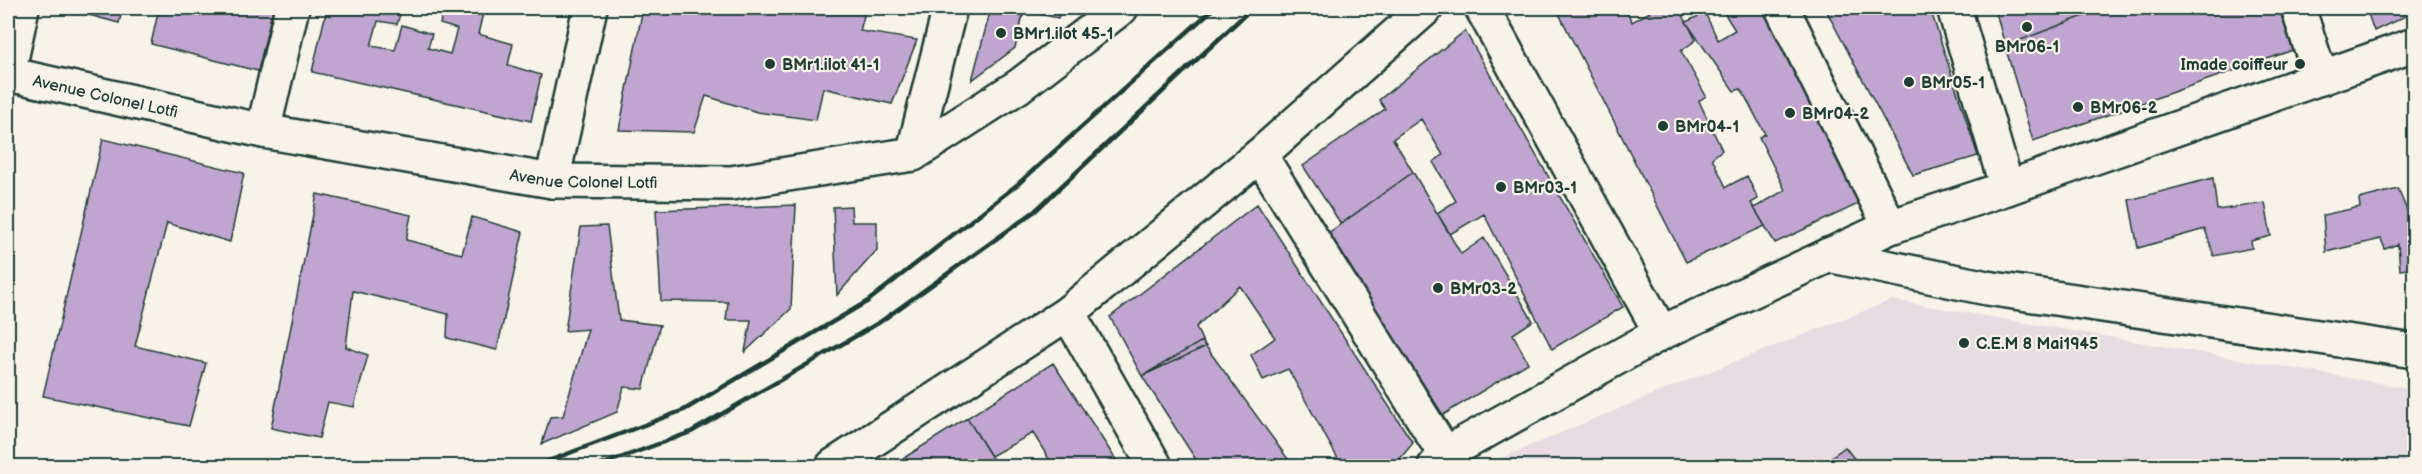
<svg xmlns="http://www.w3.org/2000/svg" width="2422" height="474" font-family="'Balsamiq Sans',sans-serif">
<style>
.built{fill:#e7dce1}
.building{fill:#c1a5d1;stroke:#1f3d34;stroke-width:1.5}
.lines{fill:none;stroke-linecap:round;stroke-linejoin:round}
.minor-casing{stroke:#1f3d34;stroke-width:38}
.minor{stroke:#f7f3e8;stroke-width:33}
.rail{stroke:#1f3d34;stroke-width:4.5}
.poi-dot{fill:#1f3d34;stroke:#f7f3e8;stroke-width:2}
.labels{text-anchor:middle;stroke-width:4.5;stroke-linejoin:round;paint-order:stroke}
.poi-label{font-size:16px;font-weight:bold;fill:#1f3d34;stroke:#f7f3e8;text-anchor:start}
.street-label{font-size:16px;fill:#1f3d34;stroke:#f7f3e8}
</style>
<rect width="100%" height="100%" fill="#f7f3e8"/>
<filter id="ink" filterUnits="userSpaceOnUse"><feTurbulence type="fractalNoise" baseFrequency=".0167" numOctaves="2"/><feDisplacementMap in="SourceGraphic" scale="12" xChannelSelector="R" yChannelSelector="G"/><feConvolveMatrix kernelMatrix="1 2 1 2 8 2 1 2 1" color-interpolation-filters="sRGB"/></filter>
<g filter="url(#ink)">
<path class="built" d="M 1892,300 L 2414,389 L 2414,466 L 1482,466 L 1671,387 Z"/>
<path class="building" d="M 63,8 L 123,8 L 119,23 Z
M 159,8 L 273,8 L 258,71 L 151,44 Z
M 327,8 L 402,8 L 397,24 L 378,21 L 371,46 L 395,50 L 402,25 L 432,34 L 428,48 L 450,54 L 457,29 L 440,24 L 443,8 L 484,9 L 478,34 L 513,44 L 508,65 L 541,75 L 531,121 L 312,72 Z
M 643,8 L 866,8 L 860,31 L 917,40 L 892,104 L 823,88 L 816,120 L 757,112 L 706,96 L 694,132 L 619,130 Z
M 991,8 L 1062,8 L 1058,18 L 1024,11 L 1015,48 L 972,80 Z
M 1556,8 L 1625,8 L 1632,22 L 1650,12 L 1648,8 L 1679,8 L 1696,40 L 1681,51 L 1706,96 L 1699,101 L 1722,150 L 1712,158 L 1726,187 L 1747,176 L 1758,199 L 1751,203 L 1765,226 L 1686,262 Z
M 1721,8 L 1772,8 L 1869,199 L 1775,243 L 1754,208 L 1785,190 L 1759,137 L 1765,134 L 1741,89 L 1734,91 L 1686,22 L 1705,13 L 1718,40 L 1735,30 Z
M 1825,8 L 1930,8 L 1978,156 L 1913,175 Z
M 1995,8 L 2105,8 L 2005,46 Z
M 2105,8 L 2279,8 L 2293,50 L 2033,141 L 2005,46 Z
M 2366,8 L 2414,8 L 2414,12 L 2374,31 Z
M 1465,31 L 1623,307 L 1552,349 L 1484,214 L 1450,234 L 1437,213 L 1456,201 L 1433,162 L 1443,155 L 1421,119 L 1393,139 L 1413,172 L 1341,224 L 1303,166 L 1385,109 L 1379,100 Z
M 8,138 L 15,140 L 8,167 Z
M 103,139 L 244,173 L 230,242 L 167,223 L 135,346 L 206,363 L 189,426 L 43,396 Z
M 1413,172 L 1461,254 L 1484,238 L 1533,321 L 1513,334 L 1528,363 L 1443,415 L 1327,234 Z
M 2213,178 L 2217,210 L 2265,203 L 2271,236 L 2251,241 L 2252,248 L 2214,256 L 2205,229 L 2138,248 L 2129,200 Z
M 2398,189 L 2408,213 L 2414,212 L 2414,268 L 2400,270 L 2398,244 L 2385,249 L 2381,239 L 2326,252 L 2323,215 L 2360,207 L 2359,199 Z
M 317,194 L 411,215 L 406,240 L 462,254 L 472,217 L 523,232 L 497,350 L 447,338 L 448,314 L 353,291 L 346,347 L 368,355 L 354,407 L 328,402 L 319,438 L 271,428 Z
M 1257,204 L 1413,443 L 1394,466 L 1342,466 L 1288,369 L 1263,380 L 1251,355 L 1275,338 L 1240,286 L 1196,327 L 1205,347 L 1142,376 L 1110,317 Z
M 796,205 L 791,309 L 745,352 L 751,320 L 726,320 L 728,302 L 661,301 L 656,210 Z
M 851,206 L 852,222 L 877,222 L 877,250 L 837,295 L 833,207 Z
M 607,226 L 619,320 L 660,325 L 643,389 L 624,387 L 617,412 L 542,444 L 550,417 L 563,416 L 588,329 L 565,331 L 581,227 Z
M 1202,341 L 1293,466 L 1200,466 L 1142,376 Z
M 1053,363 L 1120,466 L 1049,466 L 1052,464 L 1033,433 L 991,456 L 967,418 Z
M 967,418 L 997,466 L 891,466 Z
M 1845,447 L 1860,466 L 1819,466 Z"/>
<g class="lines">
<g class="minor-casing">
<g id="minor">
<path d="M 1482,8 L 1661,333"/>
<path d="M 1782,8 L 1890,227"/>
<path d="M 1954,8 L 2007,188"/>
<path d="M 2298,8 L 2321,78"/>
<path id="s1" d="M 8,74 L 263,131 L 552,181 L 731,183 L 913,154 L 1019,86 L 1121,8"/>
<path d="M 8,74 L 22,8"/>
<path d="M 263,131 L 292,8"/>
<path d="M 913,154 L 950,8"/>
<path d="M 1260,155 L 1445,454"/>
<path d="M 552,181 L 590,8"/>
<path d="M 1828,255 L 1987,288 L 2414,351"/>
<path d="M 1068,313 L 1155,466"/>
<path d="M 833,466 L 1068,313 L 1260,155 L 1426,8"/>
<path d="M 1435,466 L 1445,454 L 1661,333 L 1890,227 L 2007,188 L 2414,45"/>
</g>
</g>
<use href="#minor" class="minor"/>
<path class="rail" d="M 535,466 L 684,410 L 868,301 L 1018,184 L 1214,8
M 598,466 L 691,432 L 880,322 L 1035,211 L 1252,8"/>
</g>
</g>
<g class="poi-dot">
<circle cx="2027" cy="27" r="6"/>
<circle cx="1001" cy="33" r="6"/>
<circle cx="770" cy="64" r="6"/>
<circle cx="2300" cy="64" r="6"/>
<circle cx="1909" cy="82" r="6"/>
<circle cx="2078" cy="107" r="6"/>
<circle cx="1790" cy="113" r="6"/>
<circle cx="1663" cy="126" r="6"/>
<circle cx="1501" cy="187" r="6"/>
<circle cx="1438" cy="288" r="6"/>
<circle cx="1964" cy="343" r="6"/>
</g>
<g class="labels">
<g class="poi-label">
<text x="1013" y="39">BMr1.ilot 45-1</text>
<text x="2027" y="52" text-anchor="middle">BMr06-1</text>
<text x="782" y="70">BMr1.ilot 41-1</text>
<text x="2288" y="70" text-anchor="end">Imade coiffeur</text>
<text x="1921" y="88">BMr05-1</text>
<text x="2090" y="113">BMr06-2</text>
<text x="1802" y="119">BMr04-2</text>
<text x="1675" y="132">BMr04-1</text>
<text x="1513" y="193">BMr03-1</text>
<text x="1450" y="294">BMr03-2</text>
<text x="1976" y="349">C.E.M 8 Mai1945</text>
</g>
<g class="street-label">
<text dy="6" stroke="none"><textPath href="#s1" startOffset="100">Avenue Colonel Lotfi</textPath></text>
<text dy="6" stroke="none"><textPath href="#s1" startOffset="586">Avenue Colonel Lotfi</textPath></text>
</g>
</g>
<rect width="2422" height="474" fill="none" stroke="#f7f3e8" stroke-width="30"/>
<rect x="15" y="15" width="2392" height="444" fill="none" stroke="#1f3d34" stroke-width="2" filter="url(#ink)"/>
</svg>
